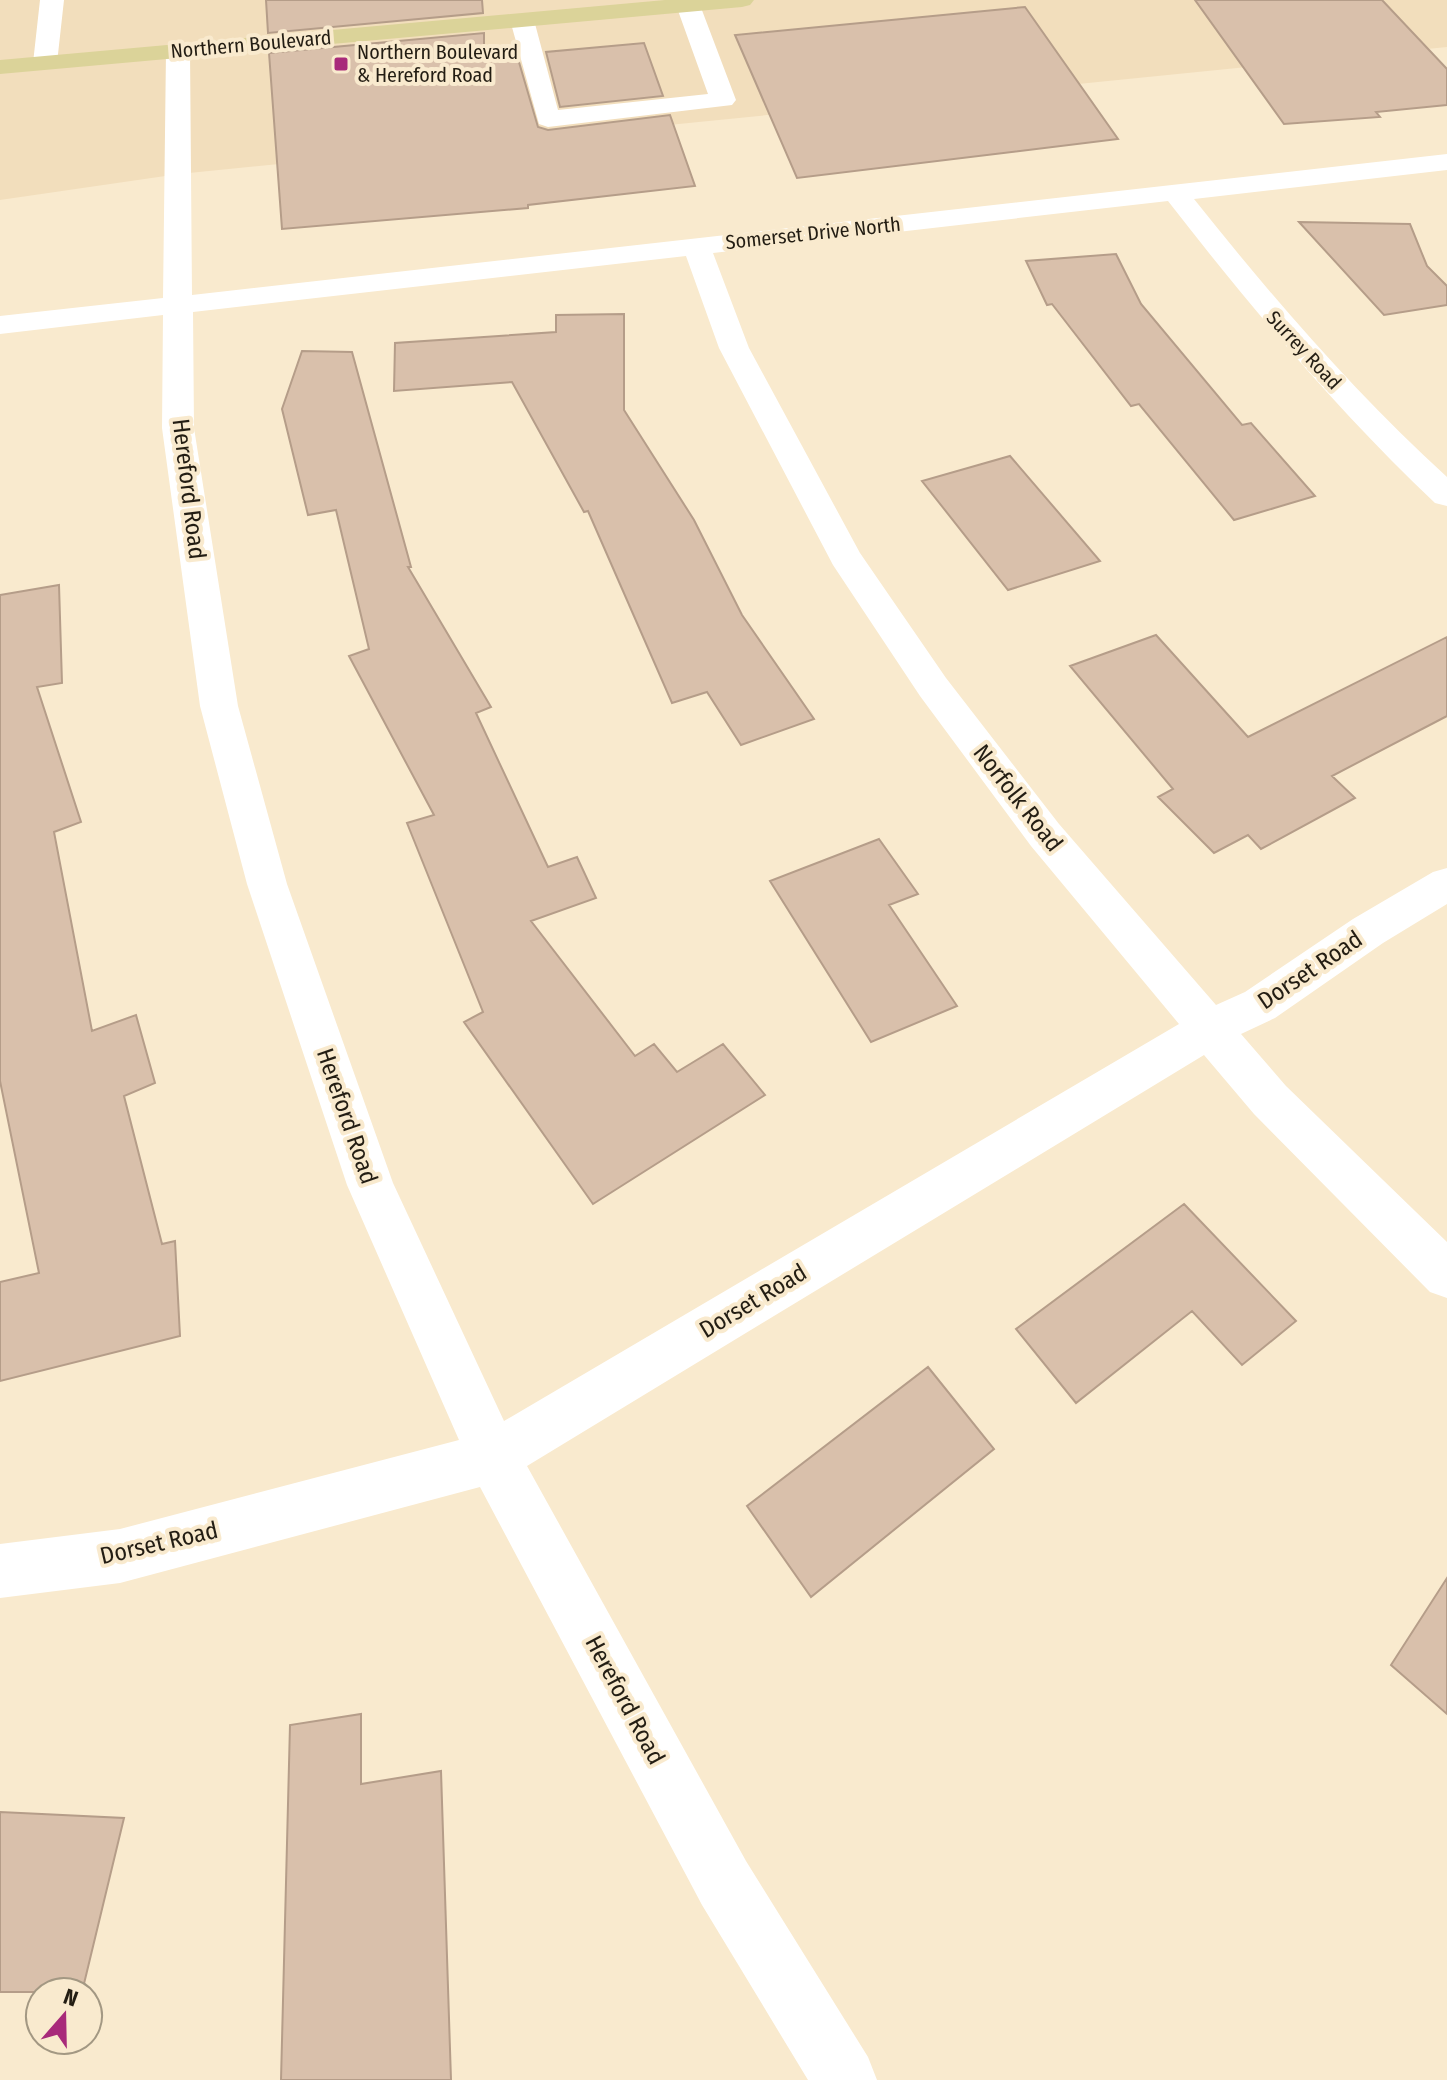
<svg xmlns="http://www.w3.org/2000/svg" width="1447" height="2080" font-family="'Fira Sans Condensed',sans-serif">
<style>
.built{fill:#f2debc}
.building{fill:#d9c0ab;stroke:#b59d89;stroke-width:2}
.lines{fill:none;stroke-linecap:round;stroke-linejoin:round}
.minor{fill:#fff;fill-rule:evenodd}
.major{fill:#dbd399;fill-rule:evenodd}
.poi-dot{fill:#a82a7a;stroke:#f9eace;stroke-width:3}
.labels{text-anchor:middle;stroke-width:8;stroke-linejoin:round;paint-order:stroke}
.far-street-label{font-size:20px;fill:#231d13;stroke:#f9eace}
.far-poi-label{font-size:20px;fill:#231d13;stroke:#f9eace;text-anchor:start}
.street-label{font-size:24px;fill:#231d13;stroke:#f9eace}
</style>
<rect width="100%" height="100%" fill="#f9eace"/>
<path class="built" d="M 0,0 L 1447,0 L 1447,47 L 179,174 L 0,200 Z"/>
<path class="building" d="M 266,0 L 482,0 L 483,13 L 268,33 Z
M 1195,0 L 1382,0 L 1447,69 L 1447,105 L 1376,112 L 1380,117 L 1284,124 Z
M 1025,7 L 1118,139 L 797,178 L 735,35 Z
M 484,33 L 484,49 L 516,52 L 538,127 L 548,130 L 670,115 L 695,186 L 528,205 L 528,208 L 282,229 L 269,53 Z
M 644,43 L 663,96 L 560,107 L 546,52 Z
M 1299,222 L 1410,224 L 1427,266 L 1447,286 L 1447,305 L 1384,315 Z
M 1116,254 L 1141,304 L 1242,425 L 1251,423 L 1315,496 L 1234,520 L 1139,404 L 1131,406 L 1052,304 L 1047,305 L 1026,261 Z
M 624,314 L 624,410 L 694,520 L 742,615 L 814,719 L 741,745 L 707,692 L 672,703 L 588,511 L 584,512 L 512,382 L 394,391 L 395,343 L 556,332 L 556,315 Z
M 302,351 L 352,352 L 411,567 L 408,567 L 491,707 L 476,713 L 548,867 L 577,857 L 596,898 L 531,921 L 635,1056 L 654,1044 L 677,1072 L 723,1044 L 765,1095 L 593,1204 L 464,1022 L 483,1012 L 407,823 L 434,815 L 349,656 L 369,649 L 336,510 L 308,515 L 282,409 Z
M 1010,456 L 1100,561 L 1008,590 L 922,481 Z
M 59,585 L 62,683 L 37,687 L 81,822 L 54,832 L 92,1031 L 136,1015 L 155,1083 L 124,1096 L 162,1244 L 175,1241 L 180,1336 L 0,1381 L 0,1282 L 39,1273 L 0,1081 L 0,595 Z
M 1156,635 L 1248,737 L 1447,637 L 1447,716 L 1332,776 L 1355,798 L 1261,849 L 1248,835 L 1214,853 L 1158,797 L 1173,789 L 1070,666 Z
M 879,839 L 918,894 L 889,905 L 957,1006 L 871,1042 L 770,881 Z
M 1184,1204 L 1296,1321 L 1242,1365 L 1192,1311 L 1076,1403 L 1016,1329 Z
M 928,1367 L 994,1449 L 811,1597 L 747,1506 Z
M 1447,1578 L 1447,1714 L 1391,1665 Z
M 361,1714 L 361,1784 L 441,1771 L 451,2080 L 281,2080 L 290,1725 Z
M 0,1812 L 124,1818 L 82,1992 L 0,1992 Z"/>
<g class="lines">
<path class="minor" d="M 40,0 L 64,0 L 57,63 L 54,68 L 36,68 L 33,63 Z
M 680,0 L 696,0 L 700,5 L 736,100 L 732,105 L 548,127 L 539,124 L 510,20 L 514,15 L 530,15 L 534,20 L 558,110 L 708,94 L 676,5 Z
M 178,44 L 187,46 L 190,51 L 192,295 L 1447,154 L 1447,170 L 1194,199 C 1272,297 1354,392 1447,477 L 1447,506 L 1435,503 C 1337,410 1251,308 1168,201 L 713,253 L 749,348 L 860,553 L 946,678 L 1059,824 L 1216,1005 L 1245,992 L 1353,919 L 1433,872 L 1447,868 L 1447,904 L 1383,943 L 1275,1018 L 1241,1034 L 1286,1086 L 1447,1242 L 1447,1298 L 1430,1292 L 1254,1114 L 1204,1055 L 527,1466 L 746,1861 L 868,2057 L 877,2080 L 808,2080 L 702,1905 L 480,1487 L 120,1583 L 0,1598 L 0,1544 L 120,1529 L 459,1440 L 347,1185 L 247,884 L 200,706 L 162,428 L 163,315 L 0,334 L 0,316 L 163,298 L 166,51 L 169,46 ZM 686,256 L 719,348 L 833,565 L 920,696 L 1031,846 L 1179,1024 L 504,1421 L 393,1183 L 287,884 L 238,706 L 194,428 L 193,312 Z"/>
<path class="major" d="M 665,0 L 754,0 L 750,5 L 742,7 L 0,74 L 0,60 Z"/>
</g>
<rect class="poi-dot" x="333" y="56" width="16" height="16" rx="4"/>
<g class="labels">
<g class="far-street-label">
<text transform="translate(251 44) rotate(-5)" y="7">Northern Boulevard</text>
<text transform="translate(813 233) rotate(-6)" y="7">Somerset Drive North</text>
<text transform="translate(1304 350) rotate(47)" y="7">Surrey Road</text>
</g>
<g class="far-poi-label">
<text x="357" y="59">Northern Boulevard<tspan x="357" dy="23">&amp; Hereford Road</tspan></text>
</g>
<g class="street-label">
<text transform="translate(189 489) rotate(83)" y="8">Hereford Road</text>
<text transform="translate(1018 798) rotate(52)" y="8">Norfolk Road</text>
<text transform="translate(1310 970) rotate(-34)" y="8">Dorset Road</text>
<text transform="translate(347 1116) rotate(71)" y="8">Hereford Road</text>
<text transform="translate(753 1301) rotate(-31)" y="8">Dorset Road</text>
<text transform="translate(159 1543) rotate(-13)" y="8">Dorset Road</text>
<text transform="translate(625 1700) rotate(62)" y="8">Hereford Road</text>
</g>
</g>
<g transform="translate(64 2016) rotate(20)"><circle r="38" fill="#f9eace" stroke="#a39883" stroke-width="2"/>
<path d="M0-6L14 30L0 20L-14 30Z" fill="#a82a7a"/>
<text y="-12" font-size="22" font-weight="bold" text-anchor="middle" fill="#231d13">N</text>
</g>
</svg>
